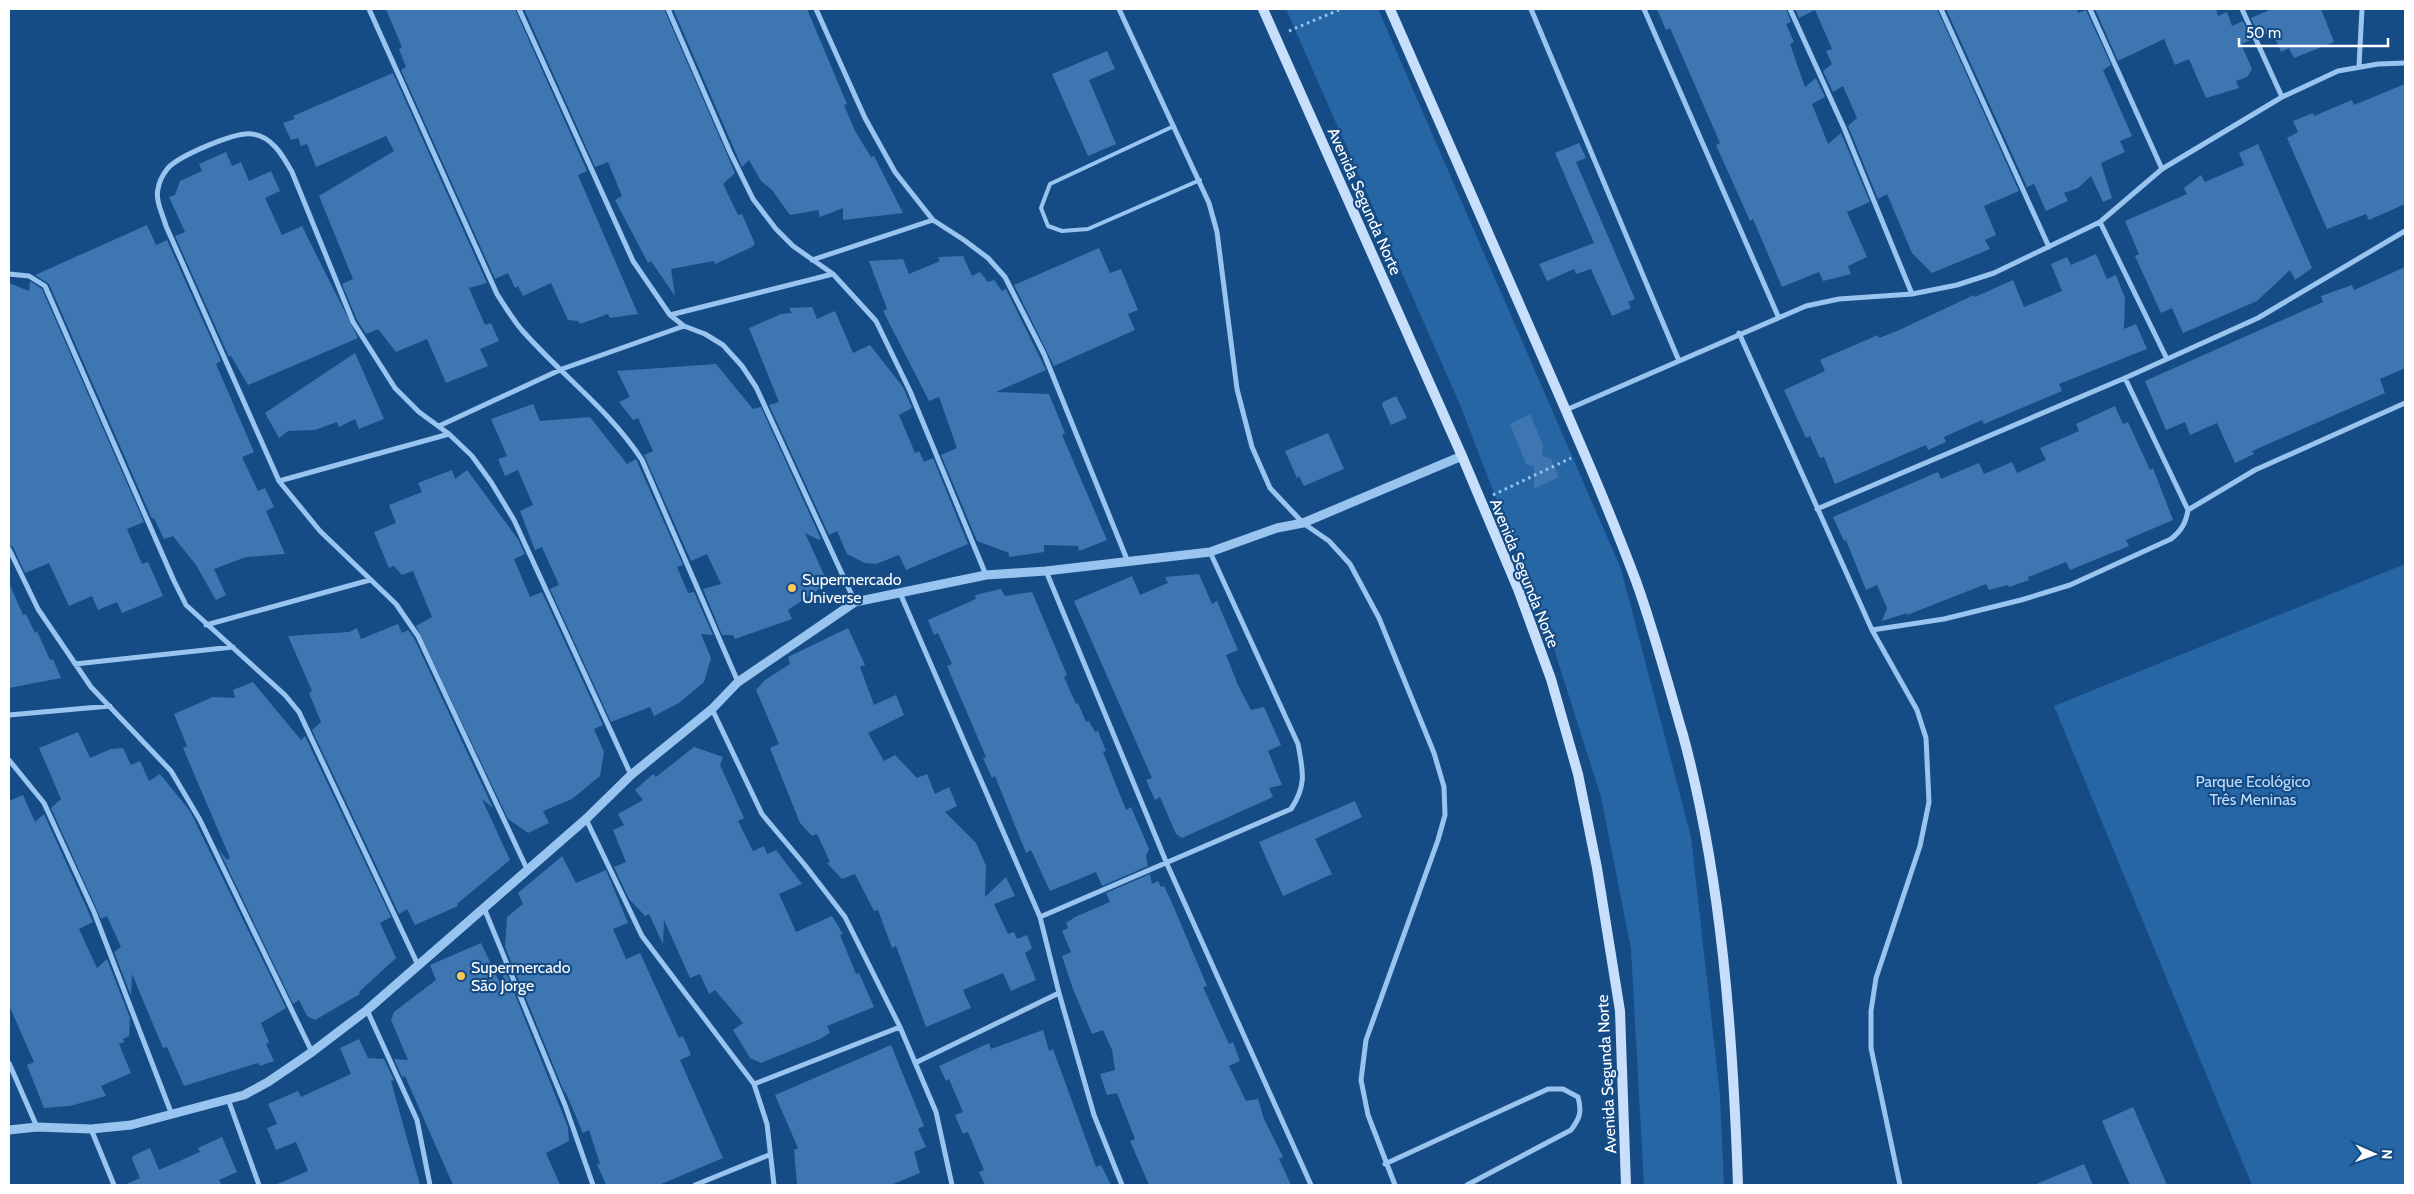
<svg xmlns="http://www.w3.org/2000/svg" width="2414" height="1194" font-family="Cabin,sans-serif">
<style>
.green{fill:#2766a5}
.building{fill:#3d76b0}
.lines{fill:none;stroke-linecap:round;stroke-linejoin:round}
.path{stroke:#99c4ef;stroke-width:3;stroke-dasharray:2.5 4;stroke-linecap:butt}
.service{stroke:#99c4ef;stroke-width:4}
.minor{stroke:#99c4ef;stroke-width:5}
.tertiary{stroke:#99c4ef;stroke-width:9}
.secondary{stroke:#c7dffa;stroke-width:10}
.poi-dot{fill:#ffc757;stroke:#154c86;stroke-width:2}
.labels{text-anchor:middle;stroke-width:4.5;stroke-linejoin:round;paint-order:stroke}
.street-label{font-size:16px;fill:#fff;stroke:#154c86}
.poi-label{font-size:16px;fill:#fff;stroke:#154c86;text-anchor:start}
.park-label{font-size:16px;fill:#bfddfb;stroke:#154c86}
</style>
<rect width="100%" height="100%" fill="#154c86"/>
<path class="green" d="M 1286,9 L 1378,9 L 1621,569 L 1691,837 L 1720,1096 L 1724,1185 L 1644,1185 L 1631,949 L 1601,797 L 1554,649 L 1461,407 Z
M 2405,564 L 2405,1185 L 2252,1185 L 2054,706 Z"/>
<path class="building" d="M 386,9 L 515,9 L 587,171 L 578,175 L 638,314 L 610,318 L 608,314 L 580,324 L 578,321 L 568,320 L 551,283 L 523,296 L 518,286 L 515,288 L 508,273 L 495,279 L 401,70 L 406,67 L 399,49 L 402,47 Z
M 524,9 L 664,9 L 735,173 L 723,184 L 738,215 L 742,214 L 755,244 L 752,247 L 715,264 L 714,261 L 671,269 L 675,296 L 651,261 L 648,263 L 615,200 L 622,196 L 608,162 L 595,167 Z
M 673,9 L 807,9 L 847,104 L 844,105 L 855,131 L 871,157 L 874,156 L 903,213 L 843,220 L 843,208 L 820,217 L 818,210 L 790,215 L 772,190 L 761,181 L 749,160 L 742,167 Z
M 1657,9 L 1786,9 L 1791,22 L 1786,24 L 1794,42 L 1790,44 L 1805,87 L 1816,78 L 1825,97 L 1812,104 L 1828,144 L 1841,133 L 1870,202 L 1847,212 L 1867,257 L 1848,266 L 1851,274 L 1823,281 L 1819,272 L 1782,287 L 1753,219 L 1750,221 L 1716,145 L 1720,143 L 1670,28 L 1666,30 Z
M 1795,9 L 1937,9 L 2019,191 L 1984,206 L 1996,235 L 1985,240 L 1990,249 L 1932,273 L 1912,253 L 1887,194 L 1878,199 L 1848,126 L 1857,118 L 1843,86 L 1833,92 L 1823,71 L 1832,64 L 1826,51 L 1832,49 L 1815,10 L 1799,18 Z
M 1946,9 L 2077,9 L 2078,13 L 2086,10 L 2111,65 L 2103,70 L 2132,136 L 2120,141 L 2125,152 L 2101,163 L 2112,198 L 2103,202 L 2091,176 L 2078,188 L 2064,193 L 2068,201 L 2046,211 L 2034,184 L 2027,187 Z
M 2095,9 L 2216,9 L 2218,16 L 2227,12 L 2232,26 L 2243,21 L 2251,40 L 2241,44 L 2252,69 L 2247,77 L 2236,81 L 2239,88 L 2206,98 L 2189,59 L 2175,65 L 2164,39 L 2118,61 Z
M 2272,9 L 2321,9 L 2334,42 L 2294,58 L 2289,48 L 2281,52 L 2272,31 L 2259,37 L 2251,18 Z
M 1107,51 L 1115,69 L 1089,80 L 1116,144 L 1088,156 L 1052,74 Z
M 393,73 L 487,283 L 469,288 L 485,325 L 491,323 L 499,341 L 480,349 L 488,366 L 446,383 L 427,339 L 396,352 L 378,329 L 366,334 L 357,320 L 342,284 L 353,279 L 319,196 L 394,151 L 386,136 L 316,167 L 307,144 L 301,146 L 298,138 L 291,140 L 283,123 L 295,119 L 293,116 Z
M 2405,84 L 2405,204 L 2369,220 L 2366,214 L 2327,229 L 2287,138 L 2298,132 L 2293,121 L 2313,113 L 2314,116 L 2352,100 L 2354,105 Z
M 1579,143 L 1586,158 L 1576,162 L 1635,299 L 1628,302 L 1631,308 L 1612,316 L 1591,269 L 1576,274 L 1574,269 L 1547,281 L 1539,264 L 1594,243 L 1555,153 Z
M 2258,144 L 2312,268 L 2295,280 L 2290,270 L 2257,301 L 2183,333 L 2172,308 L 2161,313 L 2135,256 L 2139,254 L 2125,221 L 2187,194 L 2184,188 L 2201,175 L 2205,182 L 2244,165 L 2239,153 Z
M 226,152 L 232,166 L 241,162 L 249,181 L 271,171 L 280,191 L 265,198 L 282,235 L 302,226 L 358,338 L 248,385 L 231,356 L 229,357 L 175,236 L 185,232 L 169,197 L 175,195 L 180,181 L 202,171 L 199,164 Z
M 147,225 L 156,245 L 167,240 L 221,361 L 216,364 L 254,452 L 242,457 L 258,491 L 265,488 L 274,507 L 266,511 L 285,554 L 246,557 L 214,569 L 226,595 L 216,600 L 196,565 L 173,536 L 164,539 L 154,518 L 152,519 L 49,284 L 35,275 Z
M 1099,248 L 1110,273 L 1121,269 L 1138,310 L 1128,314 L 1135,330 L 1054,366 L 1014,285 Z
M 2096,254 L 2107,279 L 2116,275 L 2125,298 L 2124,329 L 2136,324 L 2147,349 L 2059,384 L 2062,391 L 1984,424 L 1982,420 L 1944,437 L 1946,442 L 1928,450 L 1926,445 L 1835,484 L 1824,457 L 1820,458 L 1810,436 L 1806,438 L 1784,390 L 1825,371 L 1820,360 L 1878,335 L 1879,338 L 1897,331 L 1974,295 L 1975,297 L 2013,280 L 2024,307 L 2062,291 L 2051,264 L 2067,257 L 2071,265 Z
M 963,256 L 972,276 L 980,272 L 988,282 L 994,280 L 1002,291 L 1006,289 L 1046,370 L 996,392 L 1049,394 L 1065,433 L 1062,435 L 1107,540 L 1079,551 L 1078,546 L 1044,545 L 1044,552 L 1009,557 L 1009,553 L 977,541 L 941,455 L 957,448 L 939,397 L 929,401 L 883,311 L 887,309 L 869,261 L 903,259 L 909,274 L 940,261 L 938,257 Z
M 2405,267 L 2405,368 L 2380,379 L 2385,393 L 2252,451 L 2254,454 L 2235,463 L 2217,423 L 2190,435 L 2185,422 L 2166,430 L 2145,381 L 2323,302 L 2321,296 L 2352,285 L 2354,290 Z
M 30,281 L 42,289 L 144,522 L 127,529 L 142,564 L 148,562 L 163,596 L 122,613 L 117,602 L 98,610 L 92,596 L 69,606 L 49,563 L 25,573 L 13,547 L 9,545 L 9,283 L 29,291 Z
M 812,307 L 817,319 L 835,311 L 853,353 L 870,345 L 903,387 L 912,408 L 899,415 L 915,453 L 919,451 L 924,462 L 933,458 L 968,544 L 906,570 L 899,555 L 876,564 L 865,563 L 847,554 L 837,531 L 829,535 L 769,405 L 779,402 L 749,328 L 781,314 L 792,313 L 789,308 Z
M 355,353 L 384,419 L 359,429 L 355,419 L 339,427 L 337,422 L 315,430 L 288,431 L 279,438 L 265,413 Z
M 716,364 L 753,409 L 761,407 L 821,539 L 819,540 L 805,533 L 825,577 L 825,585 L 788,610 L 792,619 L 735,639 L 733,635 L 722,635 L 703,589 L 721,584 L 707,554 L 691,561 L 644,455 L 653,451 L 638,418 L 633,420 L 619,402 L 630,397 L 617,371 Z
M 1396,396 L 1407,418 L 1391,425 L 1382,405 L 1383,402 Z
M 533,404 L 540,421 L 590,417 L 627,464 L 636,459 L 683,565 L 677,567 L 688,593 L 694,592 L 713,635 L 701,634 L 711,658 L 704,682 L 679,703 L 654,716 L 650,707 L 611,722 L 550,589 L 559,585 L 542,547 L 535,550 L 520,511 L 533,505 L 518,470 L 505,476 L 498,459 L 507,456 L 491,419 Z
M 2115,406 L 2123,424 L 2128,422 L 2150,470 L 2153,468 L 2173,520 L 2126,540 L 2129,546 L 2070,570 L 2066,562 L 2028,577 L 2029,580 L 2009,587 L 2008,585 L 1989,590 L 1986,584 L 1907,615 L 1907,613 L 1882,621 L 1887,608 L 1877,585 L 1866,590 L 1846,540 L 1844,541 L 1833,517 L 1938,472 L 1941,479 L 1979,463 L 1984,474 L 2012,462 L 2017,473 L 2046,460 L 2040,448 L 2079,431 L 2076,424 Z
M 1530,414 L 1543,445 L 1542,456 L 1551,459 L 1559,477 L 1534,489 L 1534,467 L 1526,464 L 1510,424 Z
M 1328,433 L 1344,469 L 1304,486 L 1299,476 L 1297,478 L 1285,451 Z
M 452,470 L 455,479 L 467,470 L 518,539 L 525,554 L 514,559 L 530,597 L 542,592 L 603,725 L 594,729 L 604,752 L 600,776 L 572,799 L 543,811 L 549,823 L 528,833 L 508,819 L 416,626 L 432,617 L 413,571 L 402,575 L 394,566 L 389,568 L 374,532 L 396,523 L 389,505 L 422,492 L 418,483 Z
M 1199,574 L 1212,604 L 1217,601 L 1238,650 L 1226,655 L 1238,685 L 1251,710 L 1264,707 L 1281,745 L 1268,751 L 1282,785 L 1269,788 L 1273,797 L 1182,838 L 1176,834 L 1160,797 L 1155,800 L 1146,780 L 1152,778 L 1074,601 L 1132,576 L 1140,595 L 1168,583 L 1165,577 Z
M 9,583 L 23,615 L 26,614 L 35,633 L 37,631 L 50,660 L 53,659 L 61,678 L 9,688 Z
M 1001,589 L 1005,596 L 1032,592 L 1067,675 L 1064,677 L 1076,704 L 1078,703 L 1086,722 L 1089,721 L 1095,732 L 1098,731 L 1106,751 L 1103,752 L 1126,810 L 1131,807 L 1149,849 L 1146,856 L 1148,866 L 1102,886 L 1096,872 L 1050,891 L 1031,850 L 1026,853 L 995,776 L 992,778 L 983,758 L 986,757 L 947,666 L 952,664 L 938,633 L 934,635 L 928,620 L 976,599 L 975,595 Z
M 398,624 L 402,633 L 408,630 L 414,638 L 493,808 L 482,799 L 510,860 L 457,904 L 458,906 L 415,925 L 407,909 L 399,914 L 312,730 L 321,722 L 309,693 L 312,691 L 288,636 L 349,632 L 357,628 L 361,639 Z
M 848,628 L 865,665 L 860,667 L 874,705 L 896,695 L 904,715 L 868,733 L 884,761 L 895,755 L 917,778 L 927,774 L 935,794 L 949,787 L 957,806 L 945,812 L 976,843 L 986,866 L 985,897 L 1006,877 L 1015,896 L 994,904 L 1008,934 L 1014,932 L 1017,939 L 1027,935 L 1032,948 L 1025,953 L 1036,980 L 1011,991 L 1003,973 L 963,990 L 971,1008 L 926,1027 L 896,946 L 892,948 L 878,910 L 874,911 L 855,874 L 842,879 L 827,863 L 830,862 L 817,834 L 812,836 L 800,823 L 770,748 L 779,744 L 756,690 L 765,680 L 790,664 L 788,657 Z
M 253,682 L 301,740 L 305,736 L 391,917 L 380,923 L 396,958 L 359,992 L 360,994 L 315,1020 L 307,1016 L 299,1000 L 293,1004 L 218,848 L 227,860 L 230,858 L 183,748 L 187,746 L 174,714 L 213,697 L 235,698 L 233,690 Z
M 78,732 L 90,758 L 111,749 L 123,748 L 131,765 L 140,761 L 149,781 L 160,774 L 190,811 L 286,1008 L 261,1023 L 269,1042 L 266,1044 L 274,1061 L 260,1066 L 258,1063 L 184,1086 L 167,1047 L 163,1048 L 132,974 L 131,996 L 114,952 L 121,947 L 107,916 L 101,919 L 51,808 L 61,799 L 39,748 Z
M 694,747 L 723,757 L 720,765 L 744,818 L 738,821 L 753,851 L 764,846 L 767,854 L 776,850 L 802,884 L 779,894 L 796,932 L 832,916 L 843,934 L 840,935 L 856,974 L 859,973 L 874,1007 L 827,1026 L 830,1033 L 820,1039 L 761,1063 L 750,1058 L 733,1030 L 743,1023 L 715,990 L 709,994 L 700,974 L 690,978 L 664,920 L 663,944 L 649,914 L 645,916 L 629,899 L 614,867 L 626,862 L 613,830 L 624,825 L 618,814 L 643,800 L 635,790 L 653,774 L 656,777 Z
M 23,795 L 35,822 L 44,814 L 93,922 L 79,929 L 97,968 L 107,959 L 130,1018 L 129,1036 L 123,1039 L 124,1042 L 119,1044 L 131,1073 L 101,1086 L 106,1096 L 70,1106 L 44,1108 L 27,1065 L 34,1062 L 9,1005 L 9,801 Z
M 1355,801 L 1362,817 L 1315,839 L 1332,874 L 1283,896 L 1259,842 Z
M 562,856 L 576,883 L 606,870 L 628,923 L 613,929 L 626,959 L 640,953 L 679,1038 L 683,1036 L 691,1055 L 680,1060 L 723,1158 L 659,1185 L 606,1185 L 597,1164 L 600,1164 L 589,1130 L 583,1133 L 565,1091 L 565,1094 L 505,947 L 507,917 L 523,904 L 518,893 Z
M 1150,874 L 1152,884 L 1158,881 L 1161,887 L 1164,886 L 1172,903 L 1207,986 L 1203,987 L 1229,1044 L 1233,1042 L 1240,1061 L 1229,1066 L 1246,1101 L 1258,1099 L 1264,1119 L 1283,1157 L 1279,1159 L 1291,1185 L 1149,1185 L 1130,1141 L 1135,1139 L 1117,1093 L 1107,1095 L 1100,1074 L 1115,1070 L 1112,1050 L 1103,1030 L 1092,1034 L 1073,989 L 1062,956 L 1071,952 L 1062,931 L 1068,928 L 1066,923 L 1075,917 L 1110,902 L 1106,893 Z
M 481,943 L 502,987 L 504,967 L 568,1127 L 569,1141 L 546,1153 L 560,1185 L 453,1185 L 405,1076 L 402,1077 L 394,1059 L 408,1060 L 391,1020 L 394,1012 L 436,980 L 430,965 Z
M 1043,1030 L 1049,1051 L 1053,1049 L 1096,1167 L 1101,1165 L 1111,1185 L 985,1185 L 979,1172 L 984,1170 L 968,1132 L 963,1134 L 955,1115 L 963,1112 L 949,1079 L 946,1081 L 939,1066 L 989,1043 L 991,1049 Z
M 359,1039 L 368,1058 L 384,1059 L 394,1080 L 391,1081 L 420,1185 L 275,1185 L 308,1171 L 296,1142 L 276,1150 L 267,1128 L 277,1124 L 268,1104 L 298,1091 L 301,1097 L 351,1074 L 340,1048 Z
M 891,1045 L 924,1126 L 918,1129 L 926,1147 L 914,1152 L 920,1173 L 891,1185 L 797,1185 L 794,1150 L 798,1148 L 775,1095 Z
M 2133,1107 L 2167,1185 L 2130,1185 L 2114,1149 L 2102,1121 Z
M 222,1137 L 237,1172 L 219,1180 L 222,1185 L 124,1185 L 140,1178 L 132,1159 L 133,1156 L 150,1148 L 159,1170 L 200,1152 L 198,1148 Z
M 2084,1164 L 2093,1185 L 2034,1185 Z"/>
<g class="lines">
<path class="path" d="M 1289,31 L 1341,9
M 1493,495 L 1571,458"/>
<path class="service" d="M 1174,126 L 1050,184 L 1041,208 L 1048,226 L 1062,231 L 1088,229 L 1200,180"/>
<path class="minor" d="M 369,9 L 497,294 C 504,305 512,318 521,329 C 560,374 609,409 642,460 L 738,682
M 519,9 L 633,261 L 670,315 L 684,326 L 705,334 L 723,345 L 742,366 L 756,387 L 855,602
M 668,9 L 730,152 L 753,199 L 776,229 L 793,246 L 833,274 L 876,321 L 910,391 L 986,575
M 816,9 L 865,118 L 895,172 L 933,220 L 964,240 L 988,258 L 1005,277 L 1044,354 L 1128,562
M 1119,9 L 1209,203 L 1217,232 L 1237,389 L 1252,447 L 1270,488 L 1303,523 L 1329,541 L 1350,564 L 1379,618 L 1434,753 L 1444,787 L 1445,815 L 1438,840 L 1366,1040 L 1361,1080 L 1368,1115 L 1395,1185
M 1531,9 L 1679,361
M 1644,9 L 1778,316
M 1790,9 L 1844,128 L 1912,294
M 1941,9 L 2049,247
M 2090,9 L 2162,169
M 2242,9 L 2282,97
M 2359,66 L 2362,9
M 2100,222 L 2167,359
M 812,260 L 933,220
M 9,274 L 29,276 L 45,286 L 174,581 L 186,605 L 285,695 L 299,712 L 418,965
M 670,315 L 833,274
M 1739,333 L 1872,630 L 1917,710 L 1926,738 L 1929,802 L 1920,846 L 1876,978 L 1871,1011 L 1871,1048 L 1900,1185
M 1566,410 L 1806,306 L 1839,299 L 1912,294 L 1957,285 L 1994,273 L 2100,222 L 2162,169 L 2282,97 L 2338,71 L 2378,64 L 2405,63
M 439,426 L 562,369 L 684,326
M 279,481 L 449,434
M 1817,509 L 2125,378 L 2258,318 L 2405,231
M 2188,510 L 2255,470 L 2405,403
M 9,549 L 38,609 L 91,687 L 171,771 L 200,820 L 312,1052
M 1046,571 L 1167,864 L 1311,1185
M 900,593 L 1040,917 L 1059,993 L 1094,1115 L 1122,1185
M 206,625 L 370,580
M 1872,630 L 1944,619 L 2021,600 L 2070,585 L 2171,539 C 2181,531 2186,523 2188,510 L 2125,378
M 75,664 L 233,647
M 712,709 L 762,814 L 804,864 L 845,917 L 900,1027 L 936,1112 L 952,1185
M 9,715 L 110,706
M 9,760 L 44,803 L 94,912 L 172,1115
M 586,819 L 642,936 L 754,1084 L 767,1124 L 774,1185
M 527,869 L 418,636 L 396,604 L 320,531 L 279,481 L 166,226 C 163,215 155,200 158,189 C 159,182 164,173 168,168 C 179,156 236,131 252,134 C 272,136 283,156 292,172 L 353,322 L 395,388 L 419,412 L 449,434 L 472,456 L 491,482 L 514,520 L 631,775
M 484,908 L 565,1105 L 593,1185
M 1040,917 L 1291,809 C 1307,785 1303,771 1298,744 L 1210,552
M 367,1010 L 417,1120 L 430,1185
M 9,1063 L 37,1127
M 915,1063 L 1059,993
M 754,1084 L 900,1027
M 228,1099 L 259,1185
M 91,1129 L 114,1185
M 1385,1164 L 1548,1089 L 1563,1089 L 1578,1097 C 1582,1112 1580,1118 1571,1130 L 1467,1185
M 695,1185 L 769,1155"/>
<path class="tertiary" d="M 9,1130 L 37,1127 L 91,1129 L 131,1125 L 244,1095 L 268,1082 L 312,1052 L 367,1010 L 586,819 L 631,775 L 712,709 L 738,682 L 855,602 L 986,575 L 1046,571 L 1210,552 L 1277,528 L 1303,523 L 1462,456"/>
<path class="secondary" d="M 1263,9 L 1462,456 L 1518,589 L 1551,679 L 1578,774 L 1597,868 L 1620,1011 L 1626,1185
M 1390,9 C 1435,111 1480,214 1525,317 C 1563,404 1602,491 1636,581 C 1654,631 1668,684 1683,735 C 1722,879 1733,1037 1738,1185"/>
</g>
<g class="poi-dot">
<circle cx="792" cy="588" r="5"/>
<circle cx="461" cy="976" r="5"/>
</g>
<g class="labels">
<g class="street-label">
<text transform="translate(1365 201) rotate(66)" y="6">Avenida Segunda Norte</text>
<text transform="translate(1525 573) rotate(68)" y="6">Avenida Segunda Norte</text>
<text transform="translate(1606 1074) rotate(-93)" y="6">Avenida Segunda Norte</text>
</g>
<g class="poi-label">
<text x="802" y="585">Supermercado<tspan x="802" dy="18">Universe</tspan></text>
<text x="471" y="973">Supermercado<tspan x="471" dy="18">São Jorge</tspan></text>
</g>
<g class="park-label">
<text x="2253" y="787">Parque Ecológico<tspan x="2253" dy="18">Três Meninas</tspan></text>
</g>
</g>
<rect width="2414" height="1194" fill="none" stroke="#ffffff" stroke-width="20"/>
<g transform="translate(2374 1154) rotate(92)" stroke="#154c86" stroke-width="4" paint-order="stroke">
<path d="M0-4L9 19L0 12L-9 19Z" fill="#ffffff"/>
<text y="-8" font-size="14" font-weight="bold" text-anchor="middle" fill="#ffffff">N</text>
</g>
<path d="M2239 38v8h149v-8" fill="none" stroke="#ffffff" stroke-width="2.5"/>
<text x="2246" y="38" font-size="15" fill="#ffffff" stroke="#154c86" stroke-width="4" paint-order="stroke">50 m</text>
</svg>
